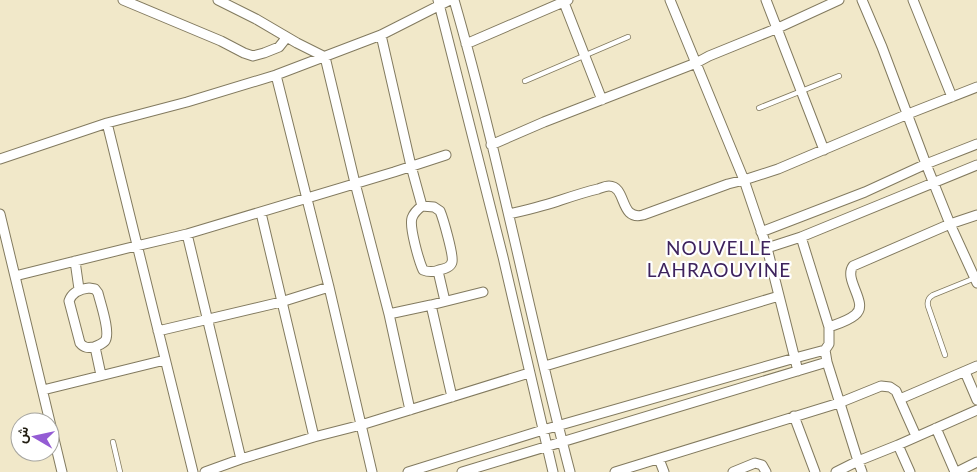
<svg xmlns="http://www.w3.org/2000/svg" width="977" height="472" font-family="Lato,Vazirmatn,sans-serif">
<style>
.lines{fill:none;stroke-linecap:round;stroke-linejoin:round}
.lane-casing{stroke:#827a5f;stroke-width:6}
.street-casing{stroke:#827a5f;stroke-width:11}
.lane{stroke:#fff;stroke-width:4.5}
.street{stroke:#fff;stroke-width:9}
.labels{text-anchor:middle;stroke-width:4.5;stroke-linejoin:round;paint-order:stroke}
.neighbourhood-label{font-size:19px;letter-spacing:1px;fill:#3e235d;stroke:#fff}
</style>
<rect width="100%" height="100%" fill="#f1e8c9"/>
<g class="lines">
<g class="lane-casing">
<path id="lane" d="M 525,81 L 628,37
M 759,108 L 839,76
M 945,355 L 928,306 C 927,301 928,298 933,295 L 975,278
M 113,442 L 120,472"/>
</g>
<g class="street-casing">
<path id="street" d="M 123,0 L 221,41 L 244,53 L 253,56 L 264,53 L 279,47 L 287,37
M 218,0 L 256,19 L 297,43 L 325,57 L 355,183 L 389,314 L 410,410
M 438,0 L 503,257 L 553,472
M 454,0 C 499,156 529,315 570,472
M 563,0 L 602,100
M 670,0 L 744,180 L 767,248 L 798,371
M 766,0 L 824,150
M 862,0 L 882,47 L 926,164 L 950,224 L 977,283
M 913,0 L 952,97
M 381,35 L 411,166 L 422,206
M 466,44 L 568,0
M 276,75 L 329,287 L 372,472
M 107,123 L 193,472
M 491,145 L 544,122 L 696,63 L 709,56 L 778,28 L 839,0
M 0,159 L 107,123 L 187,102 L 276,75 L 381,35 L 450,0
M 422,206 L 434,207 L 440,211 C 443,218 454,256 452,262 C 451,267 444,269 439,270 C 434,272 428,272 423,270 C 419,261 409,227 412,218 C 414,212 418,209 422,206 Z
M 261,213 L 314,437
M 0,214 L 62,472
M 509,214 C 526,210 544,206 561,200 C 573,196 585,192 598,189 C 601,188 605,186 609,186 C 627,186 619,221 643,215 L 728,184 L 744,180 L 778,169 L 908,114 L 977,87
M 761,232 L 865,192 L 926,164 L 977,144
M 187,234 L 241,459
M 801,237 L 829,327 L 829,344 L 825,350 L 827,362 L 858,461 L 862,472
M 767,248 L 801,237 L 977,165
M 75,261 L 79,289
M 438,271 L 445,301
M 15,276 L 128,248 L 187,234 L 394,172 L 446,155
M 89,288 L 95,289 L 98,293 C 100,302 111,333 105,341 C 103,343 97,346 94,347 C 88,348 84,348 80,343 L 69,301 C 72,292 80,289 89,288 Z
M 431,305 L 452,397
M 389,314 L 431,305 L 483,292
M 829,327 C 837,324 848,321 855,315 C 870,304 843,280 853,266 L 950,224 L 977,215
M 158,331 L 281,302 L 329,287
M 95,347 L 101,375
M 545,366 L 779,296
M 965,372 L 977,400
M 43,390 L 165,360
M 900,399 L 977,366
M 794,416 L 815,472
M 936,428 L 955,472
M 898,445 L 910,472
M 659,459 L 664,472
M 205,472 L 241,459 L 314,437 L 361,425 L 529,373
M 408,472 L 543,430 L 795,358 L 825,350
M 462,472 L 827,362
M 615,472 L 839,403 L 881,386 L 890,387 L 896,391 L 916,436
M 733,472 L 755,463 L 762,465 L 766,472
M 836,472 L 858,461 L 898,445 L 977,410
M 957,472 L 977,462"/>
</g>
<use href="#lane" class="lane"/>
<use href="#street" class="street"/>
</g>
<g class="labels">
<g class="neighbourhood-label">
<text x="719" y="255">NOUVELLE<tspan x="719" dy="22">LAHRAOUYINE</tspan></text>
</g>
</g>
<g transform="translate(35 437) rotate(279)"><circle r="24" fill="#ffffff" stroke="#a6a5a0"/>
<path d="M0-4L9 19L0 12L-9 19Z" fill="#945cd4"/>
<text y="-8" font-size="14" font-weight="bold" text-anchor="middle" fill="#211d12">ش</text>
</g>
</svg>
